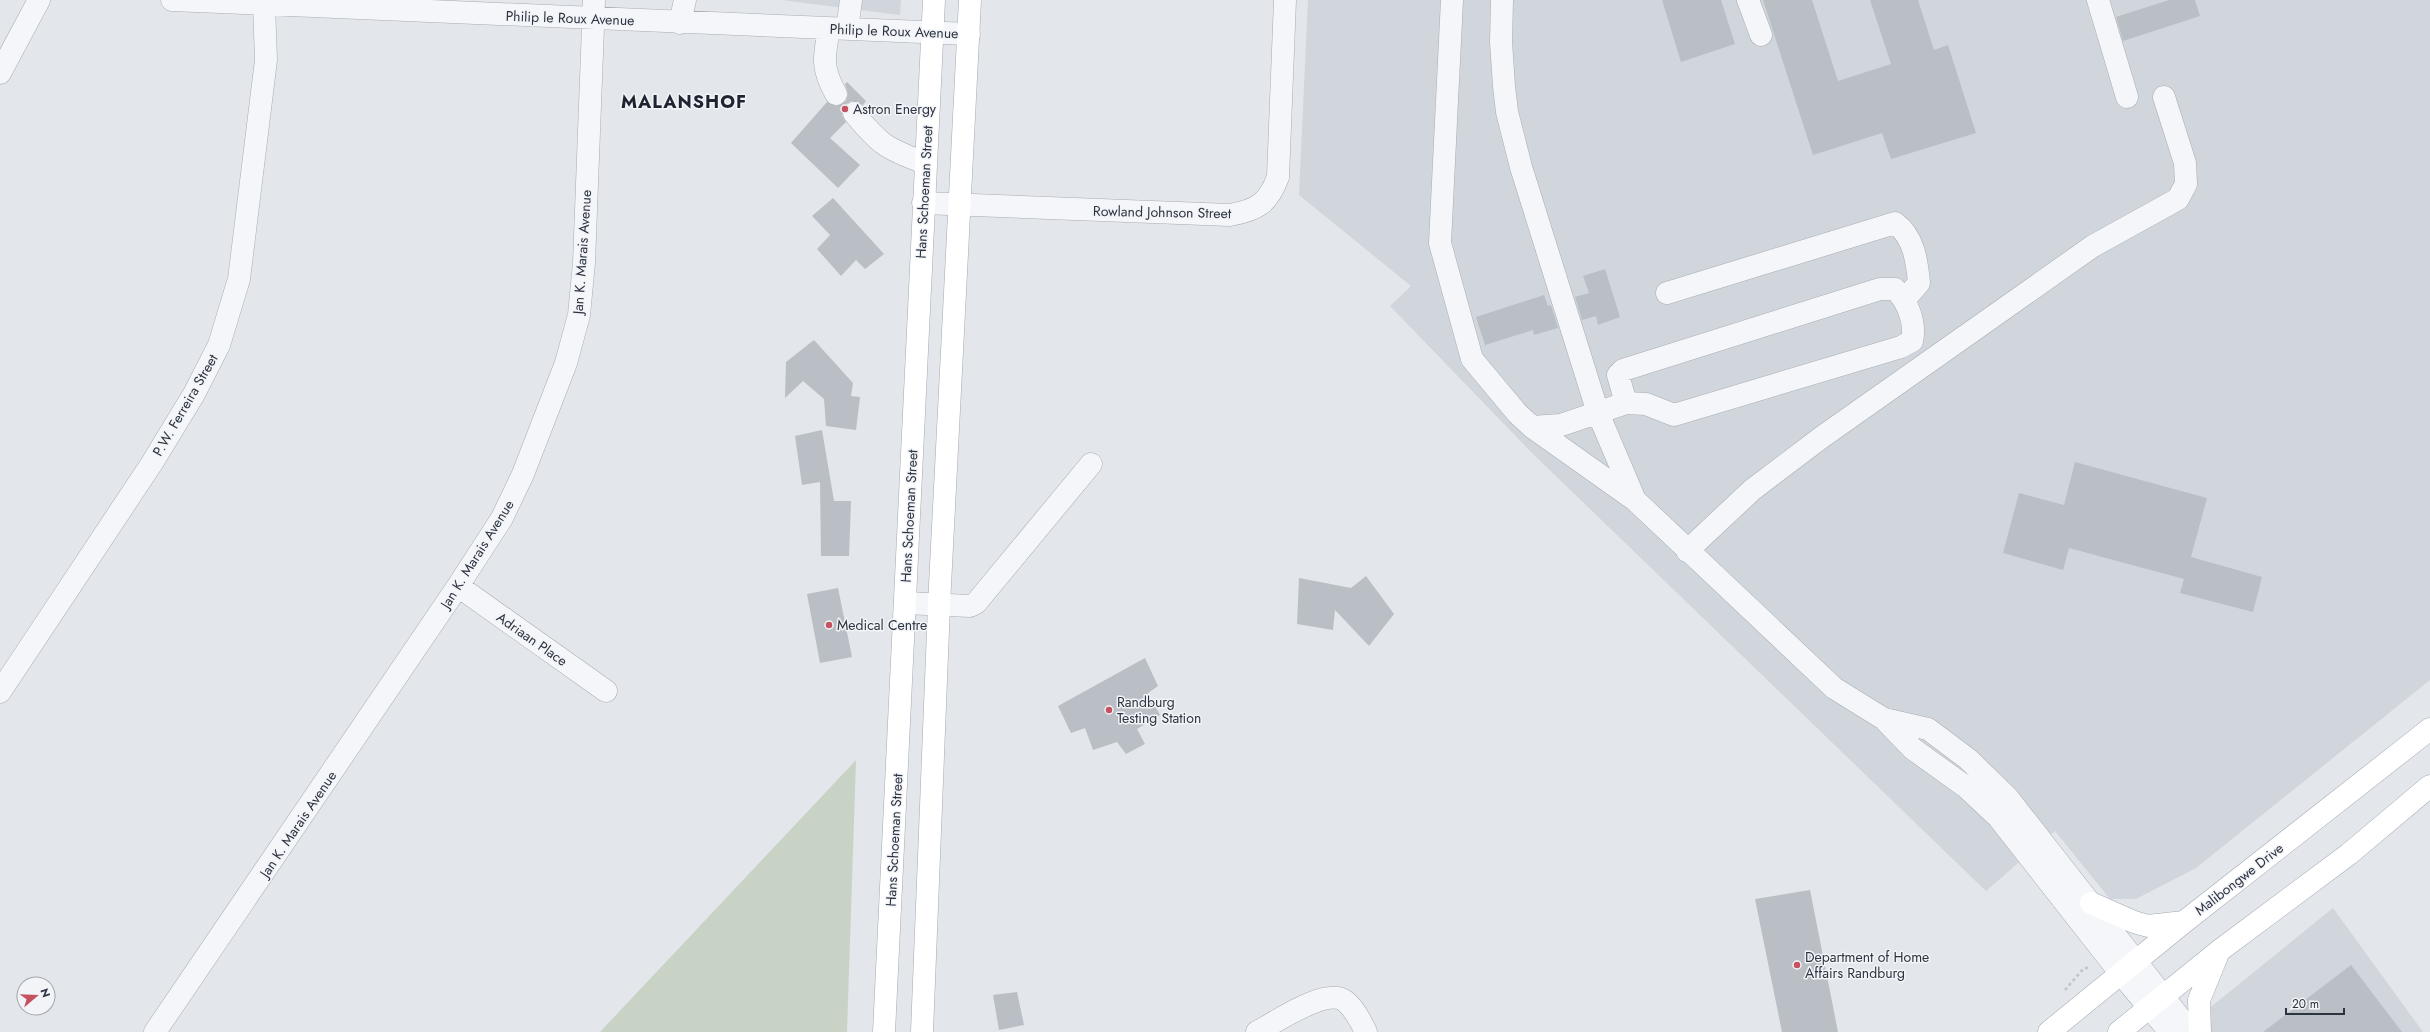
<svg xmlns="http://www.w3.org/2000/svg" width="2430" height="1032" font-family="Jost,sans-serif">
<style>
.built{fill:#d1d5dc}
.green{fill:#c8d3c5}
.building{fill:#babfc6}
.lines{fill:none;stroke-linecap:round;stroke-linejoin:round}
.minor-casing{stroke:#a8adb4;stroke-width:23}
.major-casing{stroke:#a3aab5;stroke-width:23}
.path{stroke:#c1c3c9;stroke-width:2.5;stroke-dasharray:3 3;stroke-linecap:butt}
.minor{stroke:#f5f6f9;stroke-width:22}
.major{stroke:#fff;stroke-width:22}
.poi-dot{fill:#c55260;stroke:#f2f4f7;stroke-width:1.5}
.labels{text-anchor:middle;stroke-width:3;stroke-linejoin:round;paint-order:stroke}
.street-label{font-size:14px;fill:#2c3341;stroke:#f2f4f7}
.poi-label{font-size:14px;fill:#2c3341;stroke:#f2f4f7;text-anchor:start}
.district-label{font-size:18px;font-weight:bold;letter-spacing:1px;fill:#1e2432;stroke:#f2f4f7}
</style>
<rect width="100%" height="100%" fill="#e3e6ea"/>
<path class="built" d="M 782,0 L 901,0 L 900,15 Z
M 1308,0 L 2430,0 L 2430,680 L 2196,868 L 2136,899 L 2110,899 L 2055,831 L 1986,891 L 1532,453 L 1390,306 L 1411,286 L 1299,195 Z
M 2333,908 L 2423,1032 L 2180,1032 Z"/>
<path class="green" d="M 856,760 L 847,1032 L 600,1032 Z"/>
<path class="building" d="M 1662,0 L 1721,0 L 1735,44 L 1681,62 Z
M 1763,0 L 1812,0 L 1838,81 L 1891,64 L 1870,0 L 1918,0 L 1934,50 L 1948,45 L 1976,133 L 1891,159 L 1882,133 L 1813,155 Z
M 2169,0 L 2195,0 L 2200,16 L 2123,41 L 2116,17 Z
M 847,82 L 866,101 L 863,105 L 852,101 L 846,104 L 842,115 L 846,122 L 830,138 L 860,165 L 838,188 L 791,143 L 827,102 L 836,106 L 846,101 L 848,94 L 845,84 Z
M 833,198 L 884,254 L 865,269 L 856,260 L 841,276 L 817,249 L 830,235 L 812,216 Z
M 1605,269 L 1620,317 L 1598,325 L 1596,316 L 1582,320 L 1575,297 L 1589,293 L 1583,276 Z
M 1544,295 L 1548,306 L 1551,305 L 1558,328 L 1534,335 L 1533,330 L 1485,345 L 1476,317 Z
M 814,340 L 853,383 L 851,396 L 860,397 L 856,430 L 826,426 L 824,399 L 803,381 L 785,398 L 786,362 Z
M 822,430 L 834,501 L 851,501 L 849,556 L 821,556 L 820,482 L 802,485 L 795,436 Z
M 2075,462 L 2207,498 L 2191,557 L 2262,577 L 2253,612 L 2180,593 L 2184,579 L 2069,548 L 2063,570 L 2003,553 L 2019,493 L 2064,505 Z
M 1366,576 L 1394,614 L 1369,646 L 1335,610 L 1333,630 L 1297,624 L 1299,578 L 1351,588 Z
M 838,588 L 852,657 L 820,663 L 807,594 Z
M 1145,658 L 1158,686 L 1148,693 L 1160,715 L 1137,729 L 1145,744 L 1126,754 L 1117,742 L 1093,750 L 1085,728 L 1071,733 L 1058,706 Z
M 1810,890 L 1838,1032 L 1782,1032 L 1755,899 Z
M 2351,965 L 2402,1032 L 2263,1032 Z
M 1017,992 L 1024,1025 L 999,1030 L 993,995 Z"/>
<g class="lines">
<g class="minor-casing">
<path id="minor" d="M 172,0 L 969,34
M 1452,0 L 1440,243 L 1472,359 L 1517,413 L 1532,427 L 1561,425 L 1626,403 L 1646,404 L 1674,415 L 1901,347 L 1912,341 C 1916,323 1908,302 1895,289 L 1880,289 L 1623,370 L 1618,375 L 1626,403
M 1502,0 L 1501,42 L 1504,86 L 1507,112 L 1521,167 L 1598,413 L 1635,500
M 1748,0 L 1761,35
M 2098,0 L 2127,97
M 680,23 L 685,0
M 829,29 C 824,56 821,68 836,94
M 847,29 L 851,0
M 0,73 L 39,0
M 854,113 C 880,145 887,149 925,163
M 923,203 L 1230,215 C 1257,210 1268,204 1278,177 L 1285,0
M 1667,293 L 1895,223 C 1914,237 1917,261 1919,283 L 1905,299
M 1532,427 L 1635,500 L 1834,688 L 1884,719 L 1913,749 L 1966,787 L 1998,817 L 2121,974 L 2170,1032
M 1687,551 L 1752,490 L 1822,437 L 2093,246 L 2178,199 L 2186,184 L 2185,163 L 2164,97
M 458,586 L 606,691
M 905,603 L 970,606 L 976,603 L 1091,464
M 0,692 L 152,463 L 194,394 L 219,345 L 239,279 L 266,60 L 264,5
M 1884,719 L 1928,729 L 1968,759 L 2008,798 L 2191,1032
M 155,1032 L 458,586 L 502,518 L 523,474 L 566,363 L 579,315 L 584,263 L 594,0
M 1257,1032 C 1276,1022 1326,987 1345,1001 C 1355,1009 1361,1022 1366,1032"/>
</g>
<g class="major-casing">
<path id="major" d="M 2091,903 L 2134,922 L 2148,926 L 2184,922
M 884,1032 L 934,0
M 922,1032 L 939,605 L 970,0
M 2049,1032 L 2184,922 L 2430,729
M 2119,1032 L 2219,951 L 2349,854 L 2430,786
M 2200,1032 L 2199,1000 L 2217,956"/>
</g>
<path class="path" d="M 2065,990 L 2084,968 L 2089,968"/>
<use href="#minor" class="minor"/>
<use href="#major" class="major"/>
</g>
<g class="poi-dot">
<circle cx="845" cy="109" r="4"/>
<circle cx="829" cy="625" r="4"/>
<circle cx="1109" cy="710" r="4"/>
<circle cx="1797" cy="965" r="4"/>
</g>
<g class="labels">
<g class="street-label">
<text transform="translate(570 18) rotate(2)" y="5">Philip le Roux Avenue</text>
<text transform="translate(894 31) rotate(2)" y="5">Philip le Roux Avenue</text>
<text transform="translate(924 192) rotate(-87)" y="5">Hans Schoeman Street</text>
<text transform="translate(1162 212) rotate(1)" y="5">Rowland Johnson Street</text>
<text transform="translate(582 252) rotate(-86)" y="5">Jan K. Marais Avenue</text>
<text transform="translate(185 405) rotate(-60)" y="5">P.W. Ferreira Street</text>
<text transform="translate(909 516) rotate(-87)" y="5">Hans Schoeman Street</text>
<text transform="translate(477 554) rotate(-58)" y="5">Jan K. Marais Avenue</text>
<text transform="translate(532 639) rotate(35)" y="5">Adriaan Place</text>
<text transform="translate(298 824) rotate(-56)" y="5">Jan K. Marais Avenue</text>
<text transform="translate(894 840) rotate(-87)" y="5">Hans Schoeman Street</text>
<text transform="translate(2239 879) rotate(-38)" y="5">Malibongwe Drive</text>
</g>
<g class="poi-label">
<text x="853" y="114">Astron Energy</text>
<text x="837" y="630">Medical Centre</text>
<text x="1117" y="707">Randburg<tspan x="1117" dy="16">Testing Station</tspan></text>
<text x="1805" y="962">Department of Home<tspan x="1805" dy="16">Affairs Randburg</tspan></text>
</g>
<g class="district-label">
<text x="684" y="108">MALANSHOF</text>
</g>
</g>
<g transform="translate(36 996) rotate(71)"><circle r="19" fill="#f2f4f7" stroke="#a3a7ae"/>
<path d="M0-3L7 15L0 10L-7 15Z" fill="#c55260"/>
<text y="-6" font-size="11" font-weight="bold" text-anchor="middle" fill="#2c3341">N</text>
</g>
<path d="M2286 1008v6h58v-6" fill="none" stroke="#2c3341" stroke-width="2"/>
<text x="2292" y="1008" font-size="12" fill="#2c3341" stroke="#f2f4f7" stroke-width="3" paint-order="stroke">20 m</text>
</svg>
